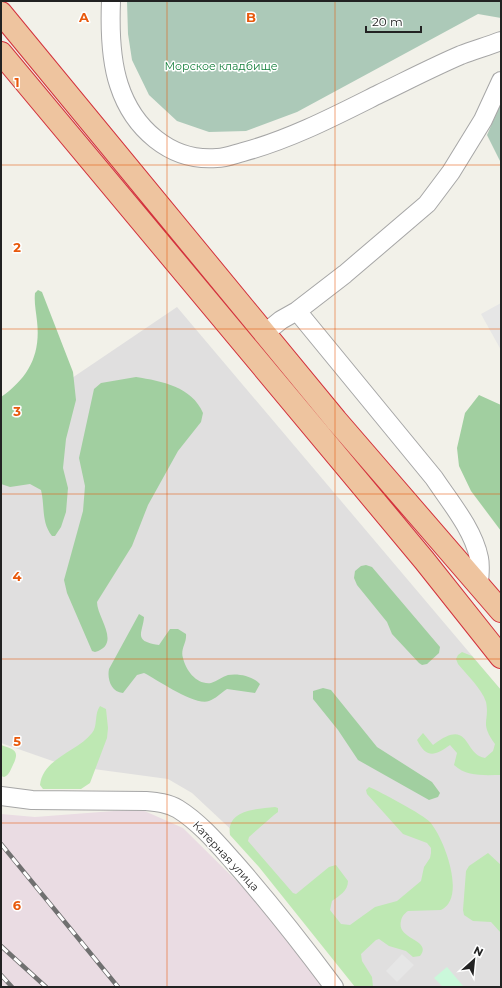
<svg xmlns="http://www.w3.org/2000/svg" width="502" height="988" font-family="Montserrat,sans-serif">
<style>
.residential{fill:#e0dfdf}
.industrial{fill:#eadce3}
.grass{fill:#bee8b3}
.forest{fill:#a1cfa0}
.cemetery{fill:#acc9b8}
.park{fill:#caf8da}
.parking{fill:#e6e6e6}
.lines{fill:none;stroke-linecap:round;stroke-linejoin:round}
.minor-casing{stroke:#a6a6a6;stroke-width:20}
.trunk-casing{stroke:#d3323d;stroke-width:24}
.minor{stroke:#fff;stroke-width:18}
.trunk{stroke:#eec49f;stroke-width:22}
.rail-casing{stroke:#707070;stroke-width:4.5}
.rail{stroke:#fff;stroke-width:3;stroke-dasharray:9;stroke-linecap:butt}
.grid{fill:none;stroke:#e8590c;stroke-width:1;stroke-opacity:0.55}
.labels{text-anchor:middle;stroke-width:3;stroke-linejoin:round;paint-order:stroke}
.park-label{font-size:11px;fill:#127e39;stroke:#fff}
.street-label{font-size:11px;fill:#222;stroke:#fff}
.grid-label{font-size:13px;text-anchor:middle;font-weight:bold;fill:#e8590c;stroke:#fff;stroke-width:3;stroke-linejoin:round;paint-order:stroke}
</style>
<rect width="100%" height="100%" fill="#f2f1e9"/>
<path class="residential" d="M 177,307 L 501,690 L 501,987 L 363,987 L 238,836 L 192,793 L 168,779 L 64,765 L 1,743 L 1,426 Z"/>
<path class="industrial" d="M 140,809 L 183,828 L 288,932 L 326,987 L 1,987 L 1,814 L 35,817 Z"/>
<path class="grass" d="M 462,652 L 472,656 L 501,690 L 501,775 C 484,775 467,777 454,765 L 457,753 L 450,745 C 436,755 427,760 417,740 L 423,733 L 433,745 C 471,716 463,755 485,758 L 493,751 L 495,744 C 479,722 490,722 486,702 C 482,689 467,675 458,664 L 456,659 L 458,655 Z
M 100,706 L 106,709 L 108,728 L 107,738 L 90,783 L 81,789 L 43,789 L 40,785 C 43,758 77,752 92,733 C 98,726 94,714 100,706 Z
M 1,745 C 16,750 20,751 12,767 C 10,771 9,775 4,777 L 1,776 Z
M 369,787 C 379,791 424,815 430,822 C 444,838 467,898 441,910 L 408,911 C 404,914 402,916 401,921 C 396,940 433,939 420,956 L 413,957 L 406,951 L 389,946 L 379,939 L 376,940 L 361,954 L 362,961 L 372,977 L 373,987 L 355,987 L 259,867 L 230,835 C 226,809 258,809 275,807 L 278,808 L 278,812 L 274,815 L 249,837 L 248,841 L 293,893 L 296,894 L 329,867 L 336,865 L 348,881 C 348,891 339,896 332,901 L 330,910 L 341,924 L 350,925 L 375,907 L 397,901 L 421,881 L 424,867 L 430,858 L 431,853 L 431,848 L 427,843 L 403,834 L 367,794 L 366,790 Z
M 488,853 L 501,865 L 501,933 L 491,922 L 473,921 L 464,915 L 463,910 L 466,871 L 469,866 Z"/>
<path class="forest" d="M 38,290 L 42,292 L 73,372 L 76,400 L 66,439 L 63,468 L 68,488 L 66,512 L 61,527 L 55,536 L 52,536 C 41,522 45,506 41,490 L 30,484 L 10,487 L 1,484 L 1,397 C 28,378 41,355 37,321 C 36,311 34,303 35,293 Z
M 136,377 C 162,381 192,387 203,413 L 201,422 L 178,451 L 148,505 L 132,546 L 97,602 C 97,618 122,644 95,652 L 92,651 L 67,593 L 64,580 L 83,511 L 85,486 L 79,458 L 94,389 L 101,383 Z
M 479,395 L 501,405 L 501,531 L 471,491 L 459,466 L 457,448 L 465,413 Z
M 366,565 L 372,567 L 440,647 L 439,653 L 427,664 L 422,665 L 419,663 L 392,634 L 387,622 L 357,585 L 354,578 L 355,571 L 361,566 Z
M 139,614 L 144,617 C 143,633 132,641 159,645 L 170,629 L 178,629 L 186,634 C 187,643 180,649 183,658 C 186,671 197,685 211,683 C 217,681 222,677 228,675 C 238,673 253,676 260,684 L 255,693 L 227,689 C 221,693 215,699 209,701 C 194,706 158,680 144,673 L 137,675 L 123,693 C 111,692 107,679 109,669 Z
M 323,688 L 331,690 L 377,747 L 432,782 L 440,793 L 438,797 L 429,800 L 358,760 L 338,730 L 313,699 L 313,691 Z"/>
<path class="cemetery" d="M 127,1 L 501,1 L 501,18 L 478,14 L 297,112 L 246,131 L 209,132 L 177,121 L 149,95 L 132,60 L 128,34 Z
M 501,103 L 501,163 L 487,135 Z"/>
<path class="park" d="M 447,967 L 464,987 L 443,987 L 434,978 Z"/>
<path class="parking" d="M 501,303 L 501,350 L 481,314 Z
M 402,954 L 414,965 L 397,982 L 386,971 Z"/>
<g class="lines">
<g class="minor-casing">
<path id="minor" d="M 111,1 C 110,26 111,61 119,85 C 133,128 170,162 217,158 C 226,158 235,154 243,152 C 291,139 335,116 379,94 C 406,81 433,67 461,55 C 474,50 488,46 501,41
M 297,311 L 434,478 C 450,502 473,529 479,558 C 481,567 479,577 479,586
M 265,333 L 281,320 L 297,311 L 345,274 L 427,204 L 451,172 L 483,120 L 501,81
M 1,796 L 32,800 L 146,801 C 157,802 168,803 178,809 C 199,822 217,843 233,861 C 269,902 302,944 334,987"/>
</g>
<g class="trunk-casing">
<path id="trunk" d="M 1,13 L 336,420 L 501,611
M 1,53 L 424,560 L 501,657"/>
</g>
<use href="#minor" class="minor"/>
<use href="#trunk" class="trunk"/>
<g class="rail-casing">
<path id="rail" d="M 1,844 L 118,987
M 1,946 L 46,987
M 1,975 L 12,987"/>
</g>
<use href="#rail" class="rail"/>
</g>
<path class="grid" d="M 167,1 L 167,987M 335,1 L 335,987M 1,165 L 501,165M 1,329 L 501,329M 1,494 L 501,494M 1,659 L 501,659M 1,823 L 501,823"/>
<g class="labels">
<g class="park-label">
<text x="221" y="70">Морское кладбище</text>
</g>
<g class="street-label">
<text transform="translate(226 856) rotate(47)" y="4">Катерная улица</text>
</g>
</g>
<g class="grid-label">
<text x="84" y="22">A</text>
<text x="251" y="22">B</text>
<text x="17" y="87">1</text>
<text x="17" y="252">2</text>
<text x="17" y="416">3</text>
<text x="17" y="581">4</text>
<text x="17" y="746">5</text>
<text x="17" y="910">6</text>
</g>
<rect width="502" height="988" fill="none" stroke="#222222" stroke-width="4"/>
<g transform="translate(474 960) rotate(27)" stroke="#ffffff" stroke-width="3" paint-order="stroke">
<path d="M0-3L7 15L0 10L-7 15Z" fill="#222222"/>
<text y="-6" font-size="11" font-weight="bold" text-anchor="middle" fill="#222222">N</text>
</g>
<path d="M366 26v6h55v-6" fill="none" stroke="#222222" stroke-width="2"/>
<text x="372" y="26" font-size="12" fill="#222222" stroke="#ffffff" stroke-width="3" paint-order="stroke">20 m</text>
</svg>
